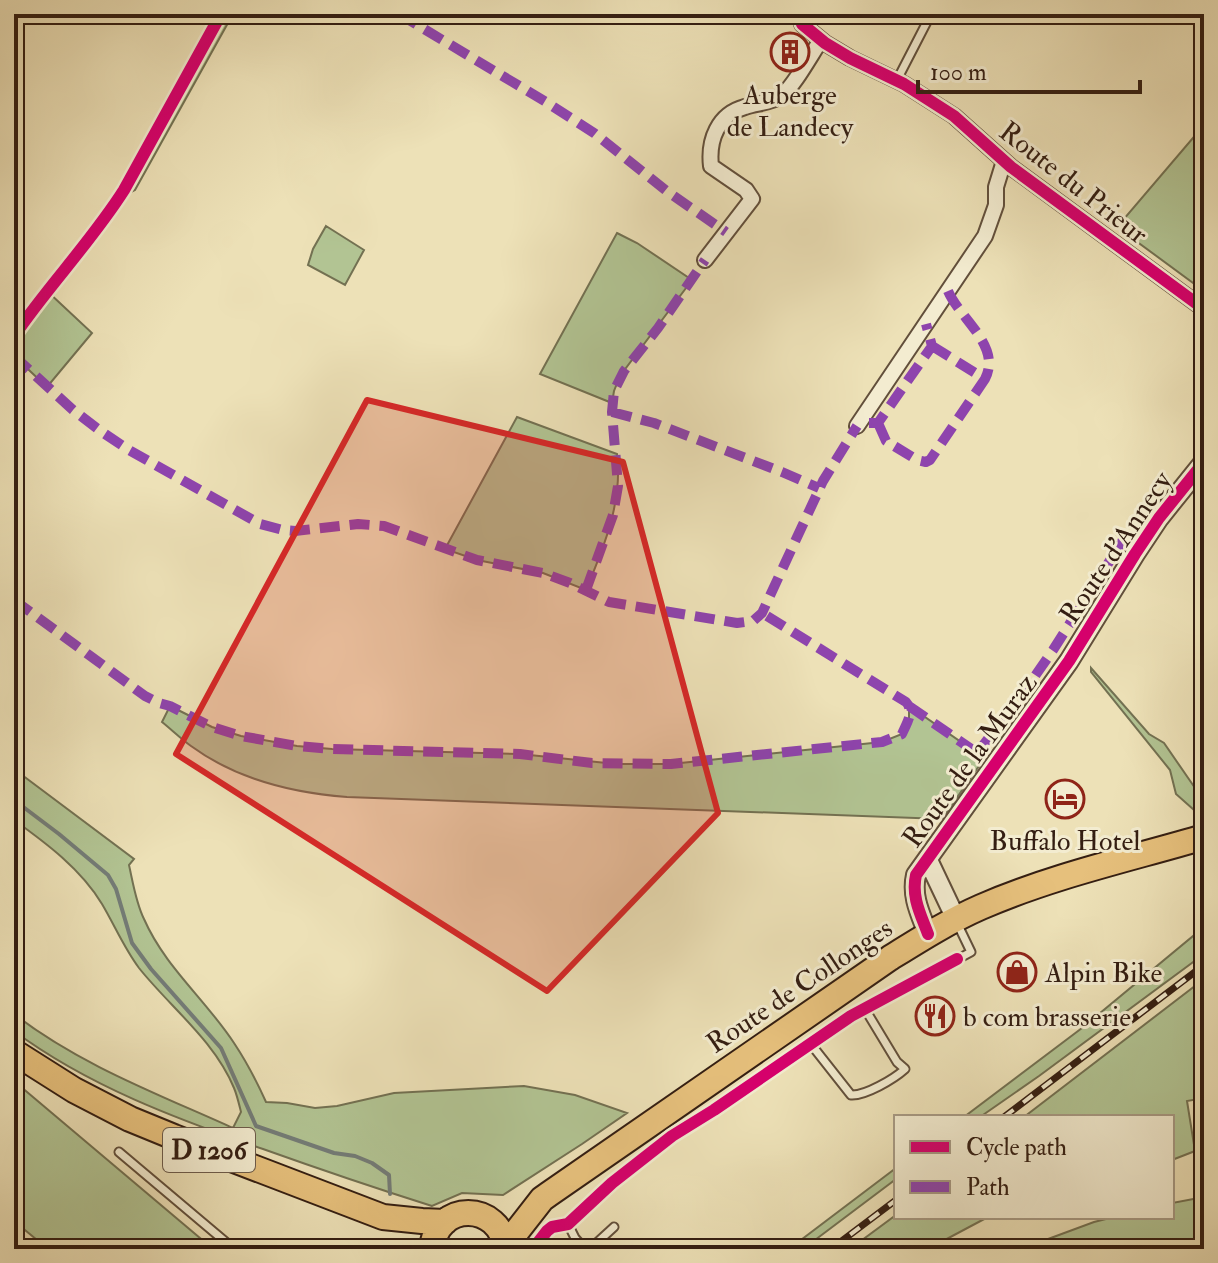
<svg xmlns="http://www.w3.org/2000/svg" width="1218" height="1263" font-family="'IM FELL Double Pica',serif">
<style>
.green{fill:#b2c493;stroke:#737152;stroke-width:2}
.lines{fill:none;stroke-linecap:round;stroke-linejoin:round}
.stream{stroke:#747c77;stroke-width:4}
.service-casing{stroke:#624f3b;stroke-width:11}
.minor-casing{stroke:#624f3b;stroke-width:18}
.tertiary-casing{stroke:#624f3b;stroke-width:22}
.primary-casing{stroke:#341e12;stroke-width:28}
.service{stroke:#f3ecd0;stroke-width:7}
.minor{stroke:#f3ecd0;stroke-width:14}
.tertiary{stroke:#f3ecd0;stroke-width:18}
.primary{stroke:#e6c07c;stroke-width:24}
.rail-casing{stroke:#341e12;stroke-width:7}
.rail{stroke:#f3ecd0;stroke-width:4;stroke-dasharray:12;stroke-linecap:butt}
.quiet{stroke:#8e44ad;stroke-width:10;stroke-dasharray:20 10;stroke-linecap:butt}
.cycleway-casing{stroke:#f3ecd0;stroke-width:17}
.cycleway{stroke:#d6006c;stroke-width:12}
.marked{fill:#d62828;fill-opacity:0.2;stroke:#d62828;stroke-width:6;stroke-linejoin:round}
.labels{text-anchor:middle;stroke-width:6;stroke-linejoin:round;paint-order:stroke}
.shield{fill:#f3ecd0;stroke:#6d5c4b;stroke-width:2}
.shield-label{font-size:26px;font-weight:bold;fill:#341e12}
.poi-label{font-size:28px;fill:#341e12;stroke:#f3ecd0}
.street-label{font-size:28px;fill:#341e12;stroke:#f3ecd0}
</style>
<rect width="100%" height="100%" fill="#ede1b7"/>
<filter id="stains"><feTurbulence type="fractalNoise" baseFrequency=".0025" numOctaves="4"/><feColorMatrix values="0 0 0 0 .2 0 0 0 0 .09 0 0 0 0 .02 0 0 0 .5 -.17"/></filter>
<radialGradient id="worn" r=".72"><stop offset=".6" stop-color="#630" stop-opacity="0"/><stop offset="1" stop-color="#630" stop-opacity=".3"/></radialGradient>
<path class="green" d="M 226,14 L 233,14 L 135,190 L 125,195 Z
M 1204,125 L 1204,208 L 1201,212 L 1204,215 L 1204,238 L 1195,250 L 1204,257 L 1204,291 L 1117,227 Z
M 326,226 L 364,250 L 345,285 L 308,265 L 313,249 Z
M 617,233 L 637,243 L 692,280 L 620,376 L 614,391 L 612,403 L 540,374 Z
M 47,291 L 92,333 L 47,387 L 14,356 L 14,336 L 33,308 Z
M 517,417 L 617,454 C 623,501 604,547 586,590 L 543,573 L 477,560 L 445,549 Z
M 1091,668 L 1149,734 L 1164,743 L 1204,801 L 1204,809 L 1194,810 L 1176,794 L 1170,770 L 1091,672 Z
M 170,706 L 212,727 L 241,736 L 297,746 L 332,749 L 520,754 L 616,764 L 671,764 L 882,742 L 902,734 L 909,719 L 909,706 L 977,753 L 986,756 L 942,819 L 347,797 C 293,793 236,779 191,746 C 181,739 172,730 162,722 Z
M 14,769 L 134,859 L 129,865 C 133,883 136,903 144,919 C 165,967 206,1000 234,1043 C 246,1061 257,1082 266,1102 L 287,1103 L 315,1108 L 337,1106 L 394,1093 L 524,1086 L 575,1095 L 627,1113 L 582,1144 L 503,1195 L 462,1193 L 432,1206 C 375,1188 319,1169 263,1149 C 177,1119 88,1086 14,1031 L 14,1014 C 80,1065 158,1094 233,1128 L 241,1112 C 239,1104 237,1095 234,1088 C 214,1040 170,1007 139,968 C 124,948 115,926 102,904 C 81,869 46,843 14,820 Z
M 1204,927 L 1204,954 L 1039,1076 L 980,1117 L 964,1117 L 1082,1028 Z
M 1204,979 L 1204,1098 L 1187,1101 L 1195,1151 L 1172,1160 L 1172,1117 L 1024,1117 Z
M 14,1081 L 213,1249 L 48,1249 L 14,1221 Z
M 896,1168 L 896,1179 L 811,1243 L 803,1249 L 789,1249 Z
M 1204,1197 L 1204,1240 L 1161,1249 L 1021,1249 L 1094,1222 L 1114,1217 L 1172,1217 L 1172,1203 Z
M 896,1215 L 896,1217 L 988,1217 L 928,1249 L 850,1249 Z"/>
<g class="lines">
<path class="stream" d="M 14,800 L 59,834 L 108,875 L 116,889 L 132,943 L 151,969 L 221,1048 L 256,1126 L 334,1153 L 355,1156 L 372,1163 L 389,1175 L 390,1194
M 395,1246 L 396,1249"/>
<g class="service-casing">
<path id="service" d="M 897,80 L 931,14
M 810,1043 L 851,1095 C 865,1096 894,1079 905,1069 L 897,1062 L 865,1009
M 119,1152 L 234,1249
M 585,1249 L 575,1238 L 568,1224 L 612,1183 L 672,1136 L 714,1110 L 851,1016 L 971,952 L 958,925
M 590,1249 L 614,1227"/>
</g>
<g class="minor-casing">
<path id="minor" d="M 799,14 L 802,24 L 825,43 L 850,58 L 904,84 L 954,116 L 1011,167 L 1204,309
M 705,260 L 752,199 L 746,190 L 711,166 C 708,140 718,114 745,107 C 757,103 770,103 781,96 C 793,88 812,53 821,40
M 857,426 L 985,236 L 996,205 L 996,187 L 1004,161"/>
</g>
<g class="tertiary-casing">
<path id="tertiary" d="M 928,860 L 956,919
M 928,934 C 921,915 911,897 916,875 L 1069,661 L 1135,554 L 1159,518 L 1204,462"/>
</g>
<g class="primary-casing">
<path id="primary" d="M 14,1052 L 74,1090 L 130,1119 L 174,1137 L 383,1217 L 422,1221 L 445,1222
M 506,1245 L 542,1199 L 549,1194 L 890,958 C 919,940 949,921 981,907 C 1052,876 1129,859 1204,837
M 432,1249 C 436,1201 500,1201 506,1249"/>
</g>
<use href="#service" class="service"/>
<use href="#minor" class="minor"/>
<use href="#tertiary" class="tertiary"/>
<use href="#primary" class="primary"/>
<g class="rail-casing">
<path id="rail" d="M 1004,1117 L 1204,965
M 14,1235 L 33,1249
M 831,1249 L 896,1200"/>
</g>
<use href="#rail" class="rail"/>
<path class="quiet" d="M 399,14 L 546,102 L 594,133 L 668,192 L 726,232
M 948,291 C 960,319 1002,346 985,379
M 14,356 L 73,410 L 102,432 L 129,450 L 260,524 L 283,530 L 295,531 L 358,524 L 384,526 L 477,560 L 543,573 L 570,583 L 609,602 L 737,623 L 753,621 L 762,613 L 823,481 L 857,426
M 612,412 L 654,423 L 782,472 L 819,488
M 869,423 L 878,423 L 932,346 L 926,324
M 878,423 L 886,441 L 917,460 L 926,462 L 930,460 L 985,379 L 932,346
M 586,590 L 613,515 L 618,486 L 612,412 L 614,391 L 624,371 L 658,328 L 705,260
M 14,600 L 145,696 L 159,703 L 170,706 L 212,727 L 241,736 L 297,746 L 332,749 L 520,754 L 592,763 L 671,764 L 882,742 L 902,734 C 906,724 915,712 906,702 L 762,613
M 909,706 L 977,753 L 1019,699 L 1053,650 L 1130,529 L 1143,517 L 1159,518"/>
<g class="cycleway-casing">
<path id="cycleway" d="M 799,14 L 802,24 L 825,43 L 850,58 L 904,84 L 954,116 L 1011,167 L 1204,309
M 14,336 C 48,286 91,242 124,190 L 221,14
M 928,934 C 921,915 911,897 916,875 L 1069,661 L 1135,554 L 1159,518 L 1204,462
M 533,1249 L 547,1231 L 552,1227 L 568,1224 L 612,1183 L 672,1136 L 714,1110 L 851,1016 L 957,959"/>
</g>
<use href="#cycleway" class="cycleway"/>
</g>
<path class="marked" d="M 367,400 L 623,462 L 718,813 L 547,991 L 176,754 Z"/>
<defs>
<g id="building-ring" transform="scale(2)"><circle r="9.5" fill="#f3ecd0" stroke="#8f2418" stroke-width="1.5"/><path d="M-4-6H4V6H1V3H-1V6H-4ZM-2.5-4.3h1.7v1.8h-1.7ZM.8-4.3h1.7v1.8H.8ZM-2.5-1h1.7V.8h-1.7ZM.8-1h1.7V.8H.8Z" fill="#8f2418"/></g>
<g id="hotel-ring" transform="scale(2)"><circle r="9.5" fill="#f3ecd0" stroke="#8f2418" stroke-width="1.5"/><path d="M-6-4.5h1.5V1H6V5H4.5V3h-9V5H-6ZM-4 0a1.8 1.8 0 1 1 3.6 0ZM.5 0V-2.5h3Q6-2.5 6 0Z" fill="#8f2418"/></g>
<g id="shop-ring" transform="scale(2)"><circle r="9.5" fill="#f3ecd0" stroke="#8f2418" stroke-width="1.5"/><path d="M-5-2.5h2.3a2.7 3.5 0 0 1 5.4 0H5L5.5 6h-11ZM-1.5-2.5h3a1.5 2.3 0 0 0-3 0Z" fill="#8f2418"/></g>
<g id="restaurant-ring" transform="scale(2)"><circle r="9.5" fill="#f3ecd0" stroke="#8f2418" stroke-width="1.5"/><path d="M-5-6h1v4h1v-4h1v4h1v-4h1v5L-1.5 .5V6h-2V.5L-5-1ZM5-6V6H3V1.5H1.5Q1.5-4 5-6Z" fill="#8f2418"/></g>
</defs>
<g fill-rule="evenodd">
<use href="#building-ring" x="790" y="52"/>
<use href="#hotel-ring" x="1065" y="799"/>
<use href="#shop-ring" x="1017" y="972"/>
<use href="#restaurant-ring" x="935" y="1016"/>
</g>
<g class="labels">
<rect class="shield" x="163" y="1128" width="92" height="44" rx="6"/>
<g class="shield-label">
<text x="209" y="1159">D 1206</text>
</g>
<g class="poi-label">
<text x="790" y="104">Auberge<tspan x="790" dy="32">de Landecy</tspan></text>
<text x="1065" y="850">Buffalo Hotel</text>
<text x="1045" y="982" text-anchor="start">Alpin Bike</text>
<text x="963" y="1026" text-anchor="start">b com brasserie</text>
</g>
<g class="street-label">
<text transform="translate(1074 182) rotate(38)" y="10">Route du Prieur</text>
<text transform="translate(1115 547) rotate(-56)" y="10">Route d'Annecy</text>
<text transform="translate(969 760) rotate(-54)" y="10">Route de la Muraz</text>
<text transform="translate(799 985) rotate(-34)" y="10">Route de Collonges</text>
</g>
</g>
<rect width="1218" height="1263" fill="none" stroke="#ede1b7" stroke-width="48"/>
<rect x="16" y="16" width="1186" height="1231" fill="none" stroke="#341e12" stroke-width="4"/>
<rect x="24" y="24" width="1170" height="1215" fill="none" stroke="#341e12" stroke-width="2"/>
<rect x="894" y="1115" width="280" height="104" fill="#f3ecd0" stroke="#a79a84" stroke-width="2"/>
<rect x="910" y="1141" width="40" height="12" fill="#d6006c" stroke="#a79a84" stroke-width="2"/>
<text x="966" y="1155" font-size="24" fill="#341e12">Cycle path</text>
<rect x="910" y="1181" width="40" height="12" fill="#8e44ad" stroke="#a79a84" stroke-width="2"/>
<text x="966" y="1195" font-size="24" fill="#341e12">Path</text>
<path d="M918 80v12h222v-12" fill="none" stroke="#341e12" stroke-width="4"/>
<text x="930" y="80" font-size="24" fill="#341e12" stroke="#f3ecd0" stroke-width="6" paint-order="stroke">100 m</text>
<rect width="100%" height="100%" filter="url(#stains)"/>
<rect width="100%" height="100%" fill="url(#worn)"/>
</svg>
